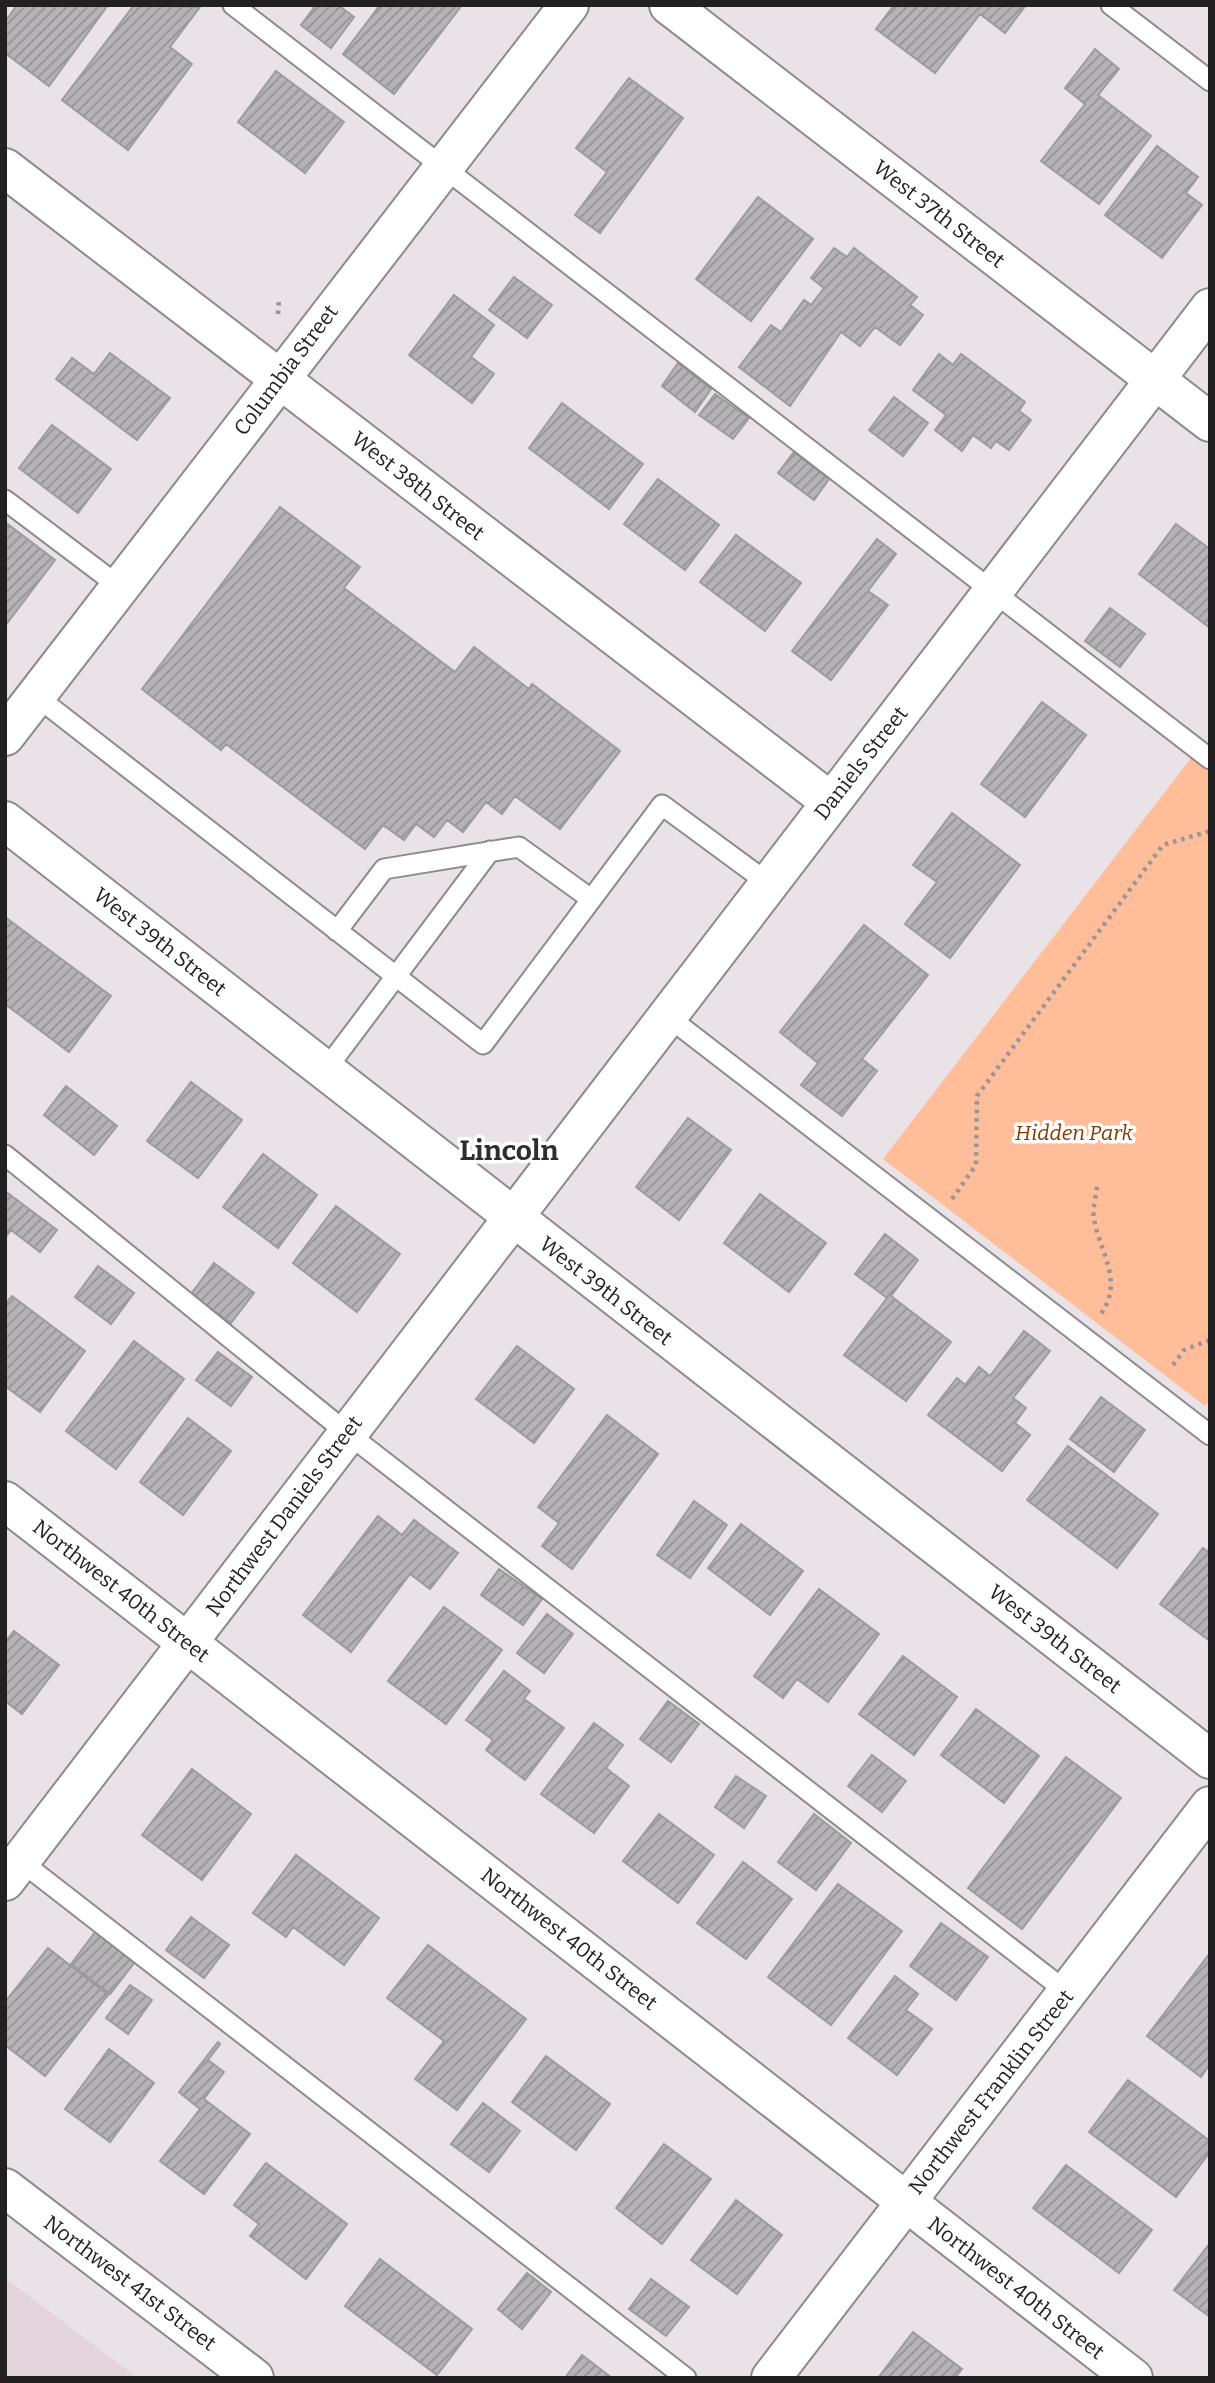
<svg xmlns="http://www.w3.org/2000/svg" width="1215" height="2383" font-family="Bitter,serif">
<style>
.built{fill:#e4d5dc}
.green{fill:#ffbd99}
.building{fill:url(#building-hatch);stroke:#9e9ba0;stroke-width:2}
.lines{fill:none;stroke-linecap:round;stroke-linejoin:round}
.service-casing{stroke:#8f898c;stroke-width:23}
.minor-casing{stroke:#8f898c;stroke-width:42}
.tertiary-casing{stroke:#8f898c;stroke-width:42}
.path{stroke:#999496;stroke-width:4.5;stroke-dasharray:3.5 5;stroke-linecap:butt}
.service{stroke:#fff;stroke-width:19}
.minor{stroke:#fff;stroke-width:38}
.tertiary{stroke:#fff;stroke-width:38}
.labels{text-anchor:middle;stroke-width:7;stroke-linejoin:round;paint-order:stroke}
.street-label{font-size:21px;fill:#222021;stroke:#fff}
.park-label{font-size:21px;font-style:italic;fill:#813900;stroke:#fff}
.district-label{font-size:28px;font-weight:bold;fill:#322c2f;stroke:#fff}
</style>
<defs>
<pattern id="building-hatch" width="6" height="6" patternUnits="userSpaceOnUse" patternTransform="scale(1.75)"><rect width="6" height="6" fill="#b6b3b8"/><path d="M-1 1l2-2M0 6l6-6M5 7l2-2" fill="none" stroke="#949195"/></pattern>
</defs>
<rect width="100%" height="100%" fill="#e9e2e6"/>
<path class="built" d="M 5,2278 L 138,2378 L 5,2378 Z"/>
<path class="green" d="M 1191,758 L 1210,772 L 1210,1401 L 1205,1406 L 883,1159 Z"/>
<path class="building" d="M 17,5 L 108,5 L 49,86 L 5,53 L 5,22 Z
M 134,5 L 200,7 L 170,47 L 192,64 L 128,150 L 62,100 Z
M 316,5 L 338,5 L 354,17 L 331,48 L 301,25 Z
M 380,5 L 462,5 L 394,94 L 343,54 Z
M 894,5 L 1026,5 L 1005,33 L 980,14 L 935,73 L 876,29 Z
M 1095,49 L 1119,69 L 1098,95 L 1151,136 L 1099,204 L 1041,161 L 1085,104 L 1065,88 Z
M 276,71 L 344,122 L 305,173 L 238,122 Z
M 629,78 L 683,118 L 600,233 L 575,215 L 607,172 L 576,148 Z
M 1157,146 L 1198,177 L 1186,193 L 1202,205 L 1162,258 L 1105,215 Z
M 758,197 L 813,239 L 751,321 L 696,279 Z
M 834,248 L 847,257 L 854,248 L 917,297 L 910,305 L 923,315 L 900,345 L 875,327 L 860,346 L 841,332 L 790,406 L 739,367 L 771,325 L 781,332 L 804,300 L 811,305 L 824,288 L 811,278 Z
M 514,277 L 552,305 L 527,338 L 489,310 Z
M 454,295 L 494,325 L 471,357 L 494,374 L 472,403 L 409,355 Z
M 110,353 L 170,398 L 137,440 L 56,379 L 72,358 L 94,374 Z
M 939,354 L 953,365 L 961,354 L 1025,402 L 1019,411 L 1031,420 L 1009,450 L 996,441 L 991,448 L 973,435 L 962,451 L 935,430 L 946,415 L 913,390 Z
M 678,363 L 711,389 L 695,412 L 662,386 Z
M 715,394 L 749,418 L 733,439 L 699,415 Z
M 894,397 L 928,423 L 903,456 L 869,430 Z
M 562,403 L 643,464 L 609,509 L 529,448 Z
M 52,425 L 111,469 L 78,513 L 19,468 Z
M 794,452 L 829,479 L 814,500 L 778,473 Z
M 658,479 L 719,525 L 685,570 L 624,524 Z
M 280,507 L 360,567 L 344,588 L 455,672 L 474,647 L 529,689 L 532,684 L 620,751 L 560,829 L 515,796 L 502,814 L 486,802 L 463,832 L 447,820 L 434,837 L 416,824 L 404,840 L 383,825 L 365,849 L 226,744 L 221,750 L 142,689 Z
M 5,522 L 55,560 L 5,626 Z
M 1176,524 L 1210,549 L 1210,628 L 1139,574 Z
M 736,535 L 801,583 L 765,631 L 700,582 Z
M 877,539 L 896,554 L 868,591 L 888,605 L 831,680 L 792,651 Z
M 1110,608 L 1145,634 L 1120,667 L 1085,641 Z
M 1042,702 L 1086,735 L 1025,817 L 981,784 Z
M 952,813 L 1020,865 L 950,958 L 905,924 L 937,882 L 913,865 Z
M 5,917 L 111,996 L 69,1052 L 5,1004 Z
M 864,925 L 928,975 L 862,1059 L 877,1071 L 842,1116 L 801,1085 L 818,1063 L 780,1032 Z
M 191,1082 L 242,1120 L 198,1178 L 147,1141 Z
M 66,1086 L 117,1126 L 94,1155 L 44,1115 Z
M 688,1118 L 731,1150 L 679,1220 L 636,1187 Z
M 263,1154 L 317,1195 L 278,1248 L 223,1207 Z
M 5,1191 L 57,1230 L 40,1252 L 11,1230 L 5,1238 Z
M 760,1194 L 826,1243 L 789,1292 L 724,1243 Z
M 336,1206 L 400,1254 L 357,1312 L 293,1263 Z
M 885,1234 L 918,1260 L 891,1296 L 951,1342 L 906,1401 L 844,1355 L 887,1298 L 855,1274 Z
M 214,1263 L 254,1293 L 231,1323 L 191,1294 Z
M 98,1266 L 134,1293 L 111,1324 L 75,1297 Z
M 12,1296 L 85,1351 L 40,1412 L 5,1386 L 5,1304 Z
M 1024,1331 L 1050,1351 L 1013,1398 L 1026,1408 L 1015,1423 L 1030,1435 L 1002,1471 L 928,1415 L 957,1378 L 965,1385 L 979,1367 L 990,1376 Z
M 134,1341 L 184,1379 L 116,1469 L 66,1431 Z
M 517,1346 L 574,1389 L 534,1443 L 476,1399 Z
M 218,1352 L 252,1377 L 231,1406 L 196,1380 Z
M 1101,1397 L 1145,1430 L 1114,1472 L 1070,1439 Z
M 607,1415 L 658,1454 L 572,1569 L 542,1546 L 559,1523 L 538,1507 Z
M 188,1418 L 231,1451 L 183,1515 L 140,1482 Z
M 1068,1446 L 1158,1514 L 1117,1568 L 1027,1500 Z
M 694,1501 L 727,1525 L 690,1578 L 657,1555 Z
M 378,1516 L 402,1535 L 414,1520 L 458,1553 L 430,1589 L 410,1574 L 351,1652 L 303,1615 Z
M 741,1524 L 803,1571 L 770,1615 L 708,1568 Z
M 1203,1548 L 1210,1553 L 1210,1641 L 1160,1604 Z
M 499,1569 L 542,1599 L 523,1625 L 481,1595 Z
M 819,1589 L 879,1634 L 828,1702 L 797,1679 L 783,1698 L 754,1676 Z
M 444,1607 L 502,1650 L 446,1724 L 388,1681 Z
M 547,1614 L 573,1634 L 544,1673 L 517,1653 Z
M 14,1631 L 59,1665 L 22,1714 L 5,1701 L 5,1642 Z
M 903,1656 L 957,1697 L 914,1755 L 859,1714 Z
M 504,1671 L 530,1691 L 524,1699 L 564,1728 L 525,1780 L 486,1750 L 493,1740 L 466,1720 Z
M 668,1701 L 699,1724 L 671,1762 L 640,1739 Z
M 976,1709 L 1039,1756 L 1004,1803 L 941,1755 Z
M 594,1723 L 623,1745 L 606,1768 L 629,1786 L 594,1833 L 541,1794 Z
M 872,1755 L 906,1781 L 882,1812 L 848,1786 Z
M 1066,1757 L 1121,1798 L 1022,1929 L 968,1888 Z
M 192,1769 L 251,1814 L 202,1880 L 142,1835 Z
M 736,1776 L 766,1796 L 744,1828 L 715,1807 Z
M 659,1814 L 714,1855 L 678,1903 L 623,1861 Z
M 814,1814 L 851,1843 L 816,1890 L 778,1862 Z
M 296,1855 L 379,1918 L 344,1965 L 293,1927 L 286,1937 L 253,1913 Z
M 743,1862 L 792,1899 L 746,1959 L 697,1923 Z
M 838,1884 L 902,1931 L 831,2025 L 768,1977 Z
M 191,1917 L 229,1945 L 204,1978 L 166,1950 Z
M 941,1923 L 988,1957 L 956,2000 L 910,1966 Z
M 96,1931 L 135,1962 L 110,1994 L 71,1964 Z
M 428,1945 L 526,2019 L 457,2110 L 415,2079 L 444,2041 L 387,1998 Z
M 48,1948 L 108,1995 L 45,2076 L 5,2045 L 5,2002 Z
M 1210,1953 L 1210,2064 L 1201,2077 L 1147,2036 Z
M 895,1976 L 918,1994 L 906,2010 L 932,2029 L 897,2075 L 848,2038 Z
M 130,1985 L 152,2000 L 128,2034 L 106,2018 Z
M 218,2042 L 220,2044 L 208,2060 L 224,2072 L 204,2099 L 250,2134 L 204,2194 L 160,2161 L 200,2109 L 179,2092 Z
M 109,2049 L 154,2083 L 110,2142 L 65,2109 Z
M 546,2056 L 610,2104 L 576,2150 L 512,2102 Z
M 1128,2080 L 1210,2141 L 1210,2152 L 1176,2197 L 1089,2132 Z
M 483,2103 L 520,2131 L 489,2172 L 451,2144 Z
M 664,2144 L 711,2179 L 662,2244 L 616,2208 Z
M 266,2163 L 347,2224 L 306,2279 L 250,2236 L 259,2224 L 234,2205 Z
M 1066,2165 L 1152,2230 L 1119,2273 L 1033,2208 Z
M 736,2200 L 782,2235 L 737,2294 L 691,2260 Z
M 1210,2243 L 1210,2317 L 1174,2290 Z
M 380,2259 L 472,2329 L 437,2375 L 345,2306 Z
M 527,2273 L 551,2292 L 522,2329 L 498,2309 Z
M 651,2279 L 689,2307 L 666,2336 L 629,2309 Z
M 913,2332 L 962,2369 L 955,2378 L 878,2378 Z
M 582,2355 L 612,2378 L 565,2378 Z"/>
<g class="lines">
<g class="service-casing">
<path id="service" d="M 233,5 L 1210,759
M 1111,5 L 1210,81
M 5,500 L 120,587
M 36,696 L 483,1044 L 662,805 L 768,883
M 337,931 L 384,869 L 519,847 L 591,899
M 667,1016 L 1210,1435
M 324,1072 L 490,851
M 5,1155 L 347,1433 L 1067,1992
M 14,1856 L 686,2378"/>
</g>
<g class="minor-casing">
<path id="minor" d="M 669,5 L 1210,422
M 5,168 L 831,802
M 5,1501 L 1133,2378
M 5,1881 L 1210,308
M 5,2188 L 254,2378
M 771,2378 L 1210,1806"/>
</g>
<g class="tertiary-casing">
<path id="tertiary" d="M 5,736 L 569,5
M 5,821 L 1210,1759"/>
</g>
<path class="path" d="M 278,314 L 279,299
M 1097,1187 C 1096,1197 1092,1210 1094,1219 C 1100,1253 1124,1281 1101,1314
M 952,1199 L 976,1165 L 977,1096 L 1163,845 L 1210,831
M 1173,1365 L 1184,1350 L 1210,1340"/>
<use href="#service" class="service"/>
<use href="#minor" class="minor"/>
<use href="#tertiary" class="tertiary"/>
</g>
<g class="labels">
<g class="street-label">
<text transform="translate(939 214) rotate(38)" y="7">West 37th Street</text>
<text transform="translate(286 370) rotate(-53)" y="7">Columbia Street</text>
<text transform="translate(418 486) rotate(38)" y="7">West 38th Street</text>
<text transform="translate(861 763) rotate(-52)" y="7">Daniels Street</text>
<text transform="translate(160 942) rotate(38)" y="7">West 39th Street</text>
<text transform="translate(606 1291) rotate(38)" y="7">West 39th Street</text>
<text transform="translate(284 1516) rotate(-53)" y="7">Northwest Daniels Street</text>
<text transform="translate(121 1591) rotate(38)" y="7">Northwest 40th Street</text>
<text transform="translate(1055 1639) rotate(38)" y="7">West 39th Street</text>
<text transform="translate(569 1939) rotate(38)" y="7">Northwest 40th Street</text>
<text transform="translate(991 2092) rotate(-52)" y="7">Northwest Franklin Street</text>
<text transform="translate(130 2283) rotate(37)" y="7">Northwest 41st Street</text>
<text transform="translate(1016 2288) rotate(38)" y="7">Northwest 40th Street</text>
</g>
<g class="park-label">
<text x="1074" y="1140">Hidden Park</text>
</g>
<g class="district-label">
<text x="509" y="1160">Lincoln</text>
</g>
</g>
<rect width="1215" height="2383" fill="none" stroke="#222021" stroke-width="14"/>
</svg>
